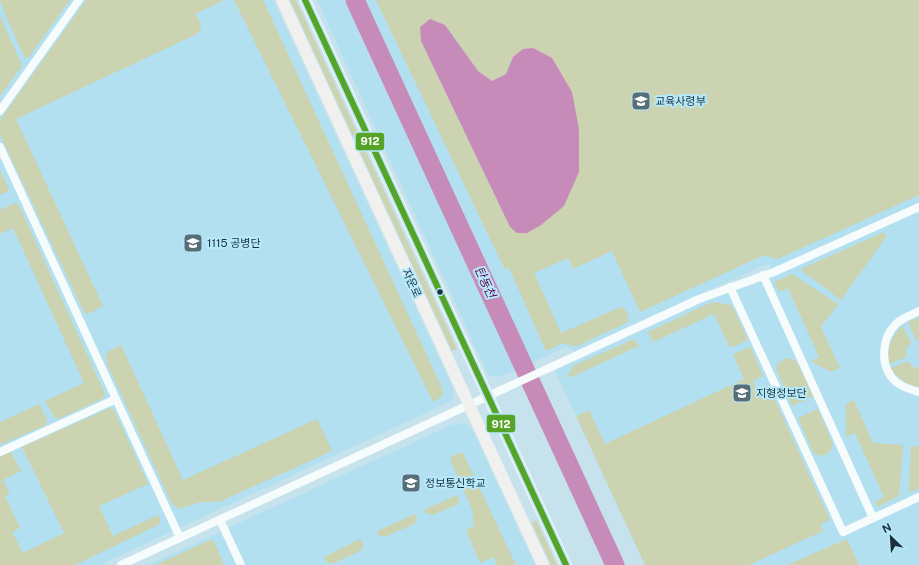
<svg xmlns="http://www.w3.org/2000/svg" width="919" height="565" font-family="'Public Sans','Noto Sans KR',sans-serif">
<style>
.built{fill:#b2e0f0}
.green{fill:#cbd3b1;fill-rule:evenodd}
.water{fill:#c78bba}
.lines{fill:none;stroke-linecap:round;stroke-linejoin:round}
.river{stroke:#c78bba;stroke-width:19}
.street{stroke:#f6fbfc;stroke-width:8}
.secondary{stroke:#f0f0ef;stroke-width:12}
.bus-1-casing{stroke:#b6e9fc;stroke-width:9}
.bus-1{stroke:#55a327;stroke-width:6}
.bus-dot{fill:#1c3038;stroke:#b6e9fc;stroke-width:1.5}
.labels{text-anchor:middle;stroke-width:4;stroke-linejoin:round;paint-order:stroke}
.poi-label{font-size:11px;fill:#1c3038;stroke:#b6e9fc;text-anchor:start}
.street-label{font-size:11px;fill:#1c3038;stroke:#b6e9fc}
.water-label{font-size:12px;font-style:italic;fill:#5f0047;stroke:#b6e9fc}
.line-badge{stroke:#b6e9fc;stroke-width:1.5}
.badge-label{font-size:11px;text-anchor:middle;font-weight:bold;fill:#fff}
</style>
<rect width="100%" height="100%" fill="#c6e2ec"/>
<path class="built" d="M 0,0 L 273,0 L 452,386 L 454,397 L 451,401 L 100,565 L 0,565 Z
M 317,0 L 919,0 L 919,565 L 645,565 L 555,371 L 703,302 L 775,277 L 769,263 L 575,351 L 566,347 L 505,375 L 498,377 L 488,375 Z
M 460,423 L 467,425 L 473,431 L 535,565 L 148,565 L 449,426 Z"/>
<path class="green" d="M 0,0 L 70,0 L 29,57 L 26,58 L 24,57 L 5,14 Z
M 86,0 L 224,0 L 195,14 L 200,21 L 201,30 L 197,34 L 16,119 L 103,306 L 88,314 L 85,313 L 83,310 L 0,135 L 0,120 Z
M 234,0 L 263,0 L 442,388 L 443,393 L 442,396 L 433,402 Z
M 290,0 L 296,0 L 457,349 L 452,351 Z
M 376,0 L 919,0 L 919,195 L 782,257 L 777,259 L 764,255 L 640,312 L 612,251 L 573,269 L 568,258 L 534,273 L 561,333 L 621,307 C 627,309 629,316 628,322 L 577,346 L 573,346 L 563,343 L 546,351 L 509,268 L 504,268 ZM 445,25 L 478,71 L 492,81 L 506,74 L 513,57 L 510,227 L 421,41 L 420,27 Z
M 0,15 L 22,66 L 0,96 Z
M 0,170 L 9,189 L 8,191 L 0,195 Z
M 14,203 L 19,205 L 105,394 L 102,399 L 58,419 L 54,417 L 45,401 L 84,383 L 13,228 L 0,234 L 0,210 Z
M 884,232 L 886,237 L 841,300 L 802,271 L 803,268 Z
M 792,274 L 838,304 L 821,327 L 840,368 L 831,372 L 810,361 L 819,357 L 788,288 L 779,292 L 774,282 Z
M 712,302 L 732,305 L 748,340 L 730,348 L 714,314 L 653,342 L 648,332 Z
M 919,317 L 919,340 L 916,340 L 908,322 Z
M 903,326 L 911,343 L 906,349 L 906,357 L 890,364 C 885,349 892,335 903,326 Z
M 634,339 L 639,346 L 569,378 L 568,375 L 573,366 Z
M 121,345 L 183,480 L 317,419 L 332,451 L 219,502 L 200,502 L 179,509 L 172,504 L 107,364 L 106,355 L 109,351 Z
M 749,347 L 751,348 L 763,376 L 753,381 L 757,390 L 768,385 L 830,520 L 820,524 L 823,531 L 749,565 L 645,565 L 576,416 L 589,410 L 605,444 L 744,379 L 733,355 Z
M 787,358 L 794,360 L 797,362 L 813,396 L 792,406 L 776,369 L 778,363 Z
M 908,361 L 913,367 L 919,368 L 919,387 C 906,385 898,379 891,368 Z
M 854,400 L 873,443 L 903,445 L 899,496 L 878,507 L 875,502 L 884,497 L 855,433 L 846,437 L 846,404 Z
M 39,404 L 47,420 L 47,422 L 46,425 L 0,445 L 0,422 Z
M 110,408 L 113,409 L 115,412 L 148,484 L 99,506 L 113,536 L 158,515 L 160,519 L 160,523 L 156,526 L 75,565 L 0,565 L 0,456 L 11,452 L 21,471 L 3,480 L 10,494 L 5,496 L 20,528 L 12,532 L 23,553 L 64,533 L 22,447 Z
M 818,409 L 833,445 C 830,455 821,459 813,452 L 798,418 Z
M 911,446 L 919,447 L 919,489 L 909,492 Z
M 458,453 L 463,453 L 516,565 L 497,565 L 493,557 L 480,563 L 466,530 L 474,526 L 472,509 L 450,460 L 452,456 Z
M 457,495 L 459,501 L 458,504 L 431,516 L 430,513 L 426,514 L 424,510 Z
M 415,514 L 417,519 L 415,520 L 416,523 L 385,537 L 378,535 L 377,531 Z
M 536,520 L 557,565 L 551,565 L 532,523 Z
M 360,539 L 363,545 L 362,550 L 332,564 L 331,562 L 328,564 L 324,557 Z
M 847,539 L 859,565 L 787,565 Z
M 210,540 L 214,541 L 224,565 L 155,565 Z"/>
<path class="water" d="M 430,19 L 445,25 L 478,71 L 492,81 L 506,74 L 513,57 L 523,49 L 533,48 L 552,58 L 572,92 L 579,129 L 579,172 L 564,206 L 541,225 L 527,233 L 517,233 L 510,227 L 421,41 L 420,27 Z"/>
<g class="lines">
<path class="river" d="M 355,0 L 615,565"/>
<path class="street" d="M 0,111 L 79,0
M 0,147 L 180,538
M 763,275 L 873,518
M 730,287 L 843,532 L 919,497
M 919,311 C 911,315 903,318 897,323 C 881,338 879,367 896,382 C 903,387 911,390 919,392
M 0,452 L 116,399
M 220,520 L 241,565
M 121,565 L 699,299 L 774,272 L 919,207"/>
<path class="secondary" d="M 282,0 L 543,565
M 305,0 L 566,565"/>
<g class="bus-1-casing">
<path id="bus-1" d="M 305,0 L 566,565"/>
</g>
<use href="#bus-1" class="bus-1"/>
</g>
<defs>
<g id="university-square" transform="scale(1)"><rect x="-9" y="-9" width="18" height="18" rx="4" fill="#586e77" stroke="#b6e9fc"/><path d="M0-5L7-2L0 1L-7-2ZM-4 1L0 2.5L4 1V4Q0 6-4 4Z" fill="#fff"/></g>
</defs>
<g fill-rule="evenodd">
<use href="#university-square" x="641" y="101"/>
<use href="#university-square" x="193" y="243"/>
<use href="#university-square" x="742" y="393"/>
<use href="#university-square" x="411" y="483"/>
</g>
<circle class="bus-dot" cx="440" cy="292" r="3.5"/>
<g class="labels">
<g class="poi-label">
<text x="655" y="105">교육사령부</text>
<text x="207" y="247">1115 공병단</text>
<text x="756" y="397">지형정보단</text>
<text x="425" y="487">정보통신학교</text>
</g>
<g class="street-label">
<text transform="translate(412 283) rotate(65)" y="4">자운로</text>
</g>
<g class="water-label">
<text transform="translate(485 282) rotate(65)" y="4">탄동천</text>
</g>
</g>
<g class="line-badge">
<rect x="355" y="132" width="30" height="19" rx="4" fill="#55a327"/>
<rect x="486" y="414" width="30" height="19" rx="4" fill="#55a327"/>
</g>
<g class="badge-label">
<text x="370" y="145">912</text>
<text x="501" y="428">912</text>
</g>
<g transform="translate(891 537) rotate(335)" stroke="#b6e9fc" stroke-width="3" paint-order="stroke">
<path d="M0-3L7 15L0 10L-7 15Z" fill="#1c3038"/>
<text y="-6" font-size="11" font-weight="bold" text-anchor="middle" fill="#1c3038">N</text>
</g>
</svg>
